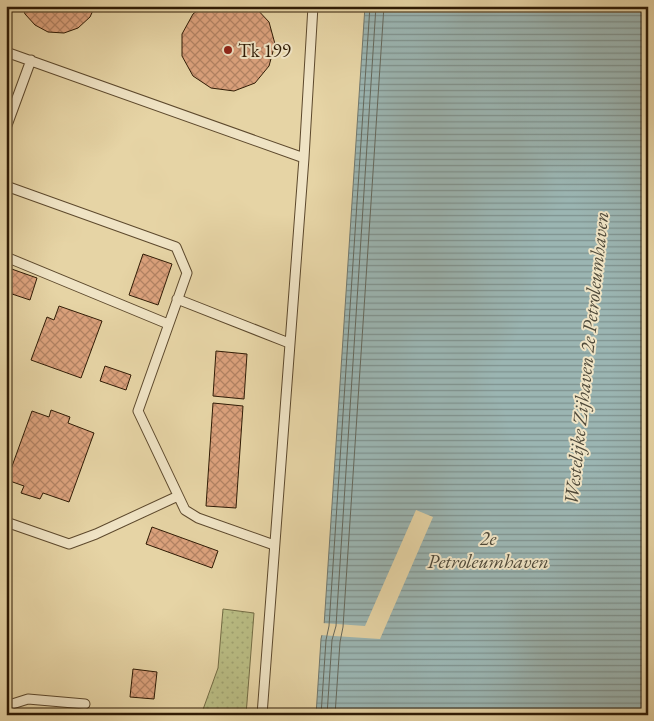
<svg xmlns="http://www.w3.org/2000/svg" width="654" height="721" font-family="'EB Garamond',serif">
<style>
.grass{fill:url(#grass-dots);stroke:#746c44}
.water{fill:url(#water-rules);stroke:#70776d}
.pier{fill:#e6d4a5}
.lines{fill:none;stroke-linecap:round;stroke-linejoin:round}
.shore{stroke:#65685c;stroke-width:1}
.building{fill:url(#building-cross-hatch);stroke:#2f1b05}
.lane-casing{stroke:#5d492d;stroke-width:11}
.lane{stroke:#efe3c4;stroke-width:9}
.poi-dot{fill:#8f2418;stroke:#efe3c4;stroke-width:2}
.labels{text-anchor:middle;stroke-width:4;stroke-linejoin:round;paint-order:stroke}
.poi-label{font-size:19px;fill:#2f1b05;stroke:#efe3c4;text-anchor:start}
.water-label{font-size:20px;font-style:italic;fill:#4f4939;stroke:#efe3c4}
</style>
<defs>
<pattern id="grass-dots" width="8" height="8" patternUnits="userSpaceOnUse" patternTransform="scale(1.25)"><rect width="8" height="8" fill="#b9bc83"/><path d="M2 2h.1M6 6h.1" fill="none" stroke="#9fa170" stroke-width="1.8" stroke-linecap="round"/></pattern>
<pattern id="water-rules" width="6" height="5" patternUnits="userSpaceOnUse" patternTransform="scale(1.25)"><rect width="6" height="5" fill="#9bb5b2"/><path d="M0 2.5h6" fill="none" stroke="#7f928f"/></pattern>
<pattern id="building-cross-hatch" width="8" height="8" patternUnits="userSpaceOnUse" patternTransform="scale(1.25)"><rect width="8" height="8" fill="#dca27d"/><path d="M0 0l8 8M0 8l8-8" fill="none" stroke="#b38364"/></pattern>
</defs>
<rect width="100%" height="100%" fill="#e6d4a5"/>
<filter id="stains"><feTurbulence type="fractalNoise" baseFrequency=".004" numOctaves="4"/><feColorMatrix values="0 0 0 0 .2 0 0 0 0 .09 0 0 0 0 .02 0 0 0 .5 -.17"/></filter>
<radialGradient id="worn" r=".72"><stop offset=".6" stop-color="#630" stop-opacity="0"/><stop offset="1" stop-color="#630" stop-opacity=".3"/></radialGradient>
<path class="grass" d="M 223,609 L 254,613 L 246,715 L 201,715 L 218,668 Z"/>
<path class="water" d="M 365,6 L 648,6 L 648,715 L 316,715 L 321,639 L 324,626 Z"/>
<path class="pier" d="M 416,510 L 433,517 L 380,639 L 319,635 L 322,623 L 365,626 Z"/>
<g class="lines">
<path class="shore" d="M 321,715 L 326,640 L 329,626 L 370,6
M 327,715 L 332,640 L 336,626 L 376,6
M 335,715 L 340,642 L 343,627 L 384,6"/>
</g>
<path class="building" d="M 22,6 L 95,6 L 90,17 L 78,28 L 64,33 L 48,32 L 35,25 L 25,14 Z
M 203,6 L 254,6 L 269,22 L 275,44 L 269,66 L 255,83 L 234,91 L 211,88 L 193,76 L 182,56 L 182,34 L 193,14 Z
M 143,254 L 172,264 L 158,305 L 129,295 Z
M 6,267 L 37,278 L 30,300 L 6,292 Z
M 59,306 L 102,321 L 81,378 L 31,360 L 47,317 L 54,320 Z
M 216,351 L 247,354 L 244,399 L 213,396 Z
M 105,366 L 131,375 L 126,390 L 100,381 Z
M 213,403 L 243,406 L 236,508 L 206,506 Z
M 51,410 L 70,417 L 68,423 L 94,433 L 69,502 L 43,493 L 40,499 L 21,493 L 24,486 L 7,480 L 32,411 L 49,417 Z
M 152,527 L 218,551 L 212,568 L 146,544 Z
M 133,669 L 157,672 L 154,699 L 130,697 Z"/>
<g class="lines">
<g class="lane-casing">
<path id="lane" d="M 6,52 L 304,158
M 6,128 L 31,60
M 6,186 L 176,247 L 187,273 L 138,411 L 185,510 L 198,518 L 274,545
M 6,257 L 168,324
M 177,299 L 289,343
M 6,522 L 69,544 L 96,534 L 178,496
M 6,706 L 28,699 L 85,704
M 262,715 L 304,158 L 313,6"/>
</g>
<use href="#lane" class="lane"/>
</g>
<circle class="poi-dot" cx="228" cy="50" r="5"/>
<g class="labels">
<g class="poi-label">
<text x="238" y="57">Tk 199</text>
</g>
<g class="water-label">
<text transform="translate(586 358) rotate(-84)" y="7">Westelijke Zijhaven 2e Petroleumhaven</text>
<text x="488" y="545">2e<tspan x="488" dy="23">Petroleumhaven</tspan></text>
</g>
</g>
<rect width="654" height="721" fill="none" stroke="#e6d4a5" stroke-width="25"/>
<rect x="8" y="8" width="639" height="706" fill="none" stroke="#2f1b05" stroke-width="2.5"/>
<rect x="12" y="12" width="629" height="696" fill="none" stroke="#2f1b05"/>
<rect width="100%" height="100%" filter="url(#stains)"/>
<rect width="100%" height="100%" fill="url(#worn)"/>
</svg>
